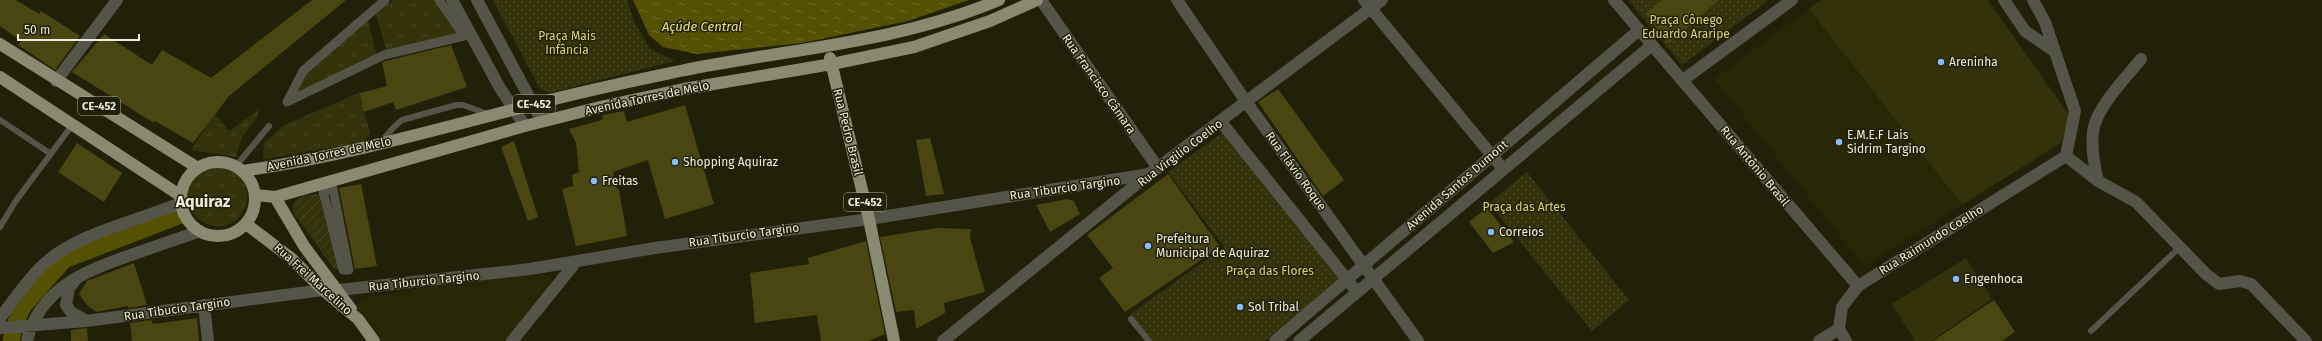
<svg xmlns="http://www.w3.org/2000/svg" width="2322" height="341" font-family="'Fira Sans',sans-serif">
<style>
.built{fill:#272605}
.grass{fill:url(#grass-tufts)}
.park{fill:url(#park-dots)}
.garden{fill:url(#garden-furrows)}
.pitch{fill:#34320b}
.water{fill:url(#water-ripples)}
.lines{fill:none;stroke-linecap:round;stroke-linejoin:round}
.canal{stroke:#555103;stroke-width:17}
.building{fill:#494611}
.service{stroke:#555449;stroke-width:6}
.pedestrian{stroke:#555449;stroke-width:9}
.minor{stroke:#555449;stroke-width:12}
.tertiary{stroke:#555449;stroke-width:12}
.primary{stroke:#8a8a73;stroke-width:12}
.poi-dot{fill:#89bafc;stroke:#212008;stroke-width:1.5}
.labels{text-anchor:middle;stroke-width:3;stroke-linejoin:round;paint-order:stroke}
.shield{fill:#212008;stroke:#b0b09e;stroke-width:1}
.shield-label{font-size:11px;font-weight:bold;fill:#ededde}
.park-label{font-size:12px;fill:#d9d473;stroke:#212008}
.poi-label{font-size:12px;fill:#ededde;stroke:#212008;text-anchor:start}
.street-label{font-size:12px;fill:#ededde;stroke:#212008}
.water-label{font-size:13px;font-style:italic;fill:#ebe786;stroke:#212008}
.district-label{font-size:16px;font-weight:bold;fill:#ededde;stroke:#212008}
</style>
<defs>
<pattern id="grass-tufts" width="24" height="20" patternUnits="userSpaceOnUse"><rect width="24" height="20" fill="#34320b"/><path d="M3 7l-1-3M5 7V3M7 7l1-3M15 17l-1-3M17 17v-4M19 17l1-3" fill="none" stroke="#484622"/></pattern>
<pattern id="park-dots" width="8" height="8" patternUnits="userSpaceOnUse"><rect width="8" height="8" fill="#34320b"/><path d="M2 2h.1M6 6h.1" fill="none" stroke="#484622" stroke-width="1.8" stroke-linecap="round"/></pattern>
<pattern id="garden-furrows" width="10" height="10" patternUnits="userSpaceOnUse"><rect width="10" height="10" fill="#34320b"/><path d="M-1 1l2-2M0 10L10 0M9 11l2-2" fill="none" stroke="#484622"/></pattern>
<pattern id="water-ripples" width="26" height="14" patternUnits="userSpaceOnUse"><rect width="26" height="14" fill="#555103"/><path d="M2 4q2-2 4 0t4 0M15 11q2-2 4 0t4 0" fill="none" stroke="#6e6a27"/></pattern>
</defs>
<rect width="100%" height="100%" fill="#212008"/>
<path class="built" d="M 1809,9 L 1962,205 L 1864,266 L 1714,79 Z
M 525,271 L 541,273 L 549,276 L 553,281 L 552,287 L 506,341 L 382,341 L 354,306 L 365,298 Z"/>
<path class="grass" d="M 392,0 L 436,0 L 460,34 L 387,53 L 376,14 Z
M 368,20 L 376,54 L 292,97 L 304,73 Z
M 361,92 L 364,112 L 370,132 L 365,142 L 263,159 L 264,143 L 284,125 Z
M 260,109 L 256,119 L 242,137 L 236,157 L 191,150 L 215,114 L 229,131 Z
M 213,168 C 219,168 226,167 232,169 C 255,179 251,218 227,225 C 190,235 168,180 213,168 Z"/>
<path class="park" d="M 493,0 L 627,0 L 634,21 L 650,49 L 675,61 L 549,93 L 539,87 Z
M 1628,0 L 1769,0 L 1682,65 Z
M 1225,131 L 1342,280 L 1265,341 L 1152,341 L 1130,314 L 1224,247 L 1168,172 Z
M 1527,172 L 1629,300 L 1592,331 L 1489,203 Z"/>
<path class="garden" d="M 323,193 L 342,270 L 334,269 L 293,212 C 291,195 310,195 323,193 Z"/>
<path class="pitch" d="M 1821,0 L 1988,0 L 2069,115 L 2062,142 L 1962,205 L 1809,9 Z
M 1966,258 L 1992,299 L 1931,341 L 1915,341 L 1892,304 Z"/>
<path class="water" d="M 633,0 L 969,0 L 908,21 L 802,43 L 697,54 L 663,47 L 649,35 Z"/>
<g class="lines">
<path class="canal" d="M 11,341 L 14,327 L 23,306 L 64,260 L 178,216"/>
</g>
<path class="building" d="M 0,0 L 16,0 L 39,14 L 41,11 L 80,36 L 55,70 L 18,45 L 21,41 L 0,26 Z
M 312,0 L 346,0 L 229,96 L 193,143 L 155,121 L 154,123 L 72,72 L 104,34 L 152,65 L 162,50 L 211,78 Z
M 1662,0 L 1719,0 L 1669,43 L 1646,14 Z
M 451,45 L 467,87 L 396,110 L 393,102 L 364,112 L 360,93 L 387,86 L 382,62 Z
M 1278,89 L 1344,180 L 1323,196 L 1258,102 Z
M 685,105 L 714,204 L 665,219 L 648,160 L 613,172 L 616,187 L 619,190 L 627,236 L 576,246 L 562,189 L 573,186 L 572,175 L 579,172 L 576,143 L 569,129 L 602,120 L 603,115 L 624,111 L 627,122 Z
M 930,138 L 944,194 L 926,196 L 916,140 Z
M 514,141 L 538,217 L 528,221 L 501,147 Z
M 77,143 L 122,173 L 104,202 L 58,172 Z
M 1168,174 L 1220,247 L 1125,312 L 1099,278 L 1113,268 L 1087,235 Z
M 361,184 L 377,266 L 355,269 L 339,188 Z
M 1067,199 L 1074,201 L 1080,214 L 1050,232 L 1036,205 Z
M 1487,208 L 1514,242 L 1493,253 L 1469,222 Z
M 937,228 L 971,229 L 970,238 L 985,292 L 944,303 L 945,313 L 916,329 L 914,310 L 896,312 L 880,237 Z
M 866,241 L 885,334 L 868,341 L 821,341 L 817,315 L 755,323 L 750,273 L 809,264 L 808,258 Z
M 134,263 L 147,305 L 128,308 L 128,306 L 96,312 L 87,305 L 79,294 L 87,281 Z
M 1994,300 L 2015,332 L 2002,341 L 1933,341 Z
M 197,318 L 199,341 L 132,341 L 130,323 L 151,320 L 153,324 Z
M 87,328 L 88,341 L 71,341 L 71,330 Z"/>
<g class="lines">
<path class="service" d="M 0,120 L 51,154
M 381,142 L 393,128 L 402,120 L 456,105 L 463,105 L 488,114
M 236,166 L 269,126
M 0,227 L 15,202 L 73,124
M 1131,319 L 1149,341
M 2091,331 L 2180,247"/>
<path class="pedestrian" d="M 385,0 L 303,71 L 287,102 L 384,55 L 464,36 L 439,0
M 333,189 L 349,270 L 343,270 L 323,191 Z"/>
<path class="minor" d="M 452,0 L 500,88 L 525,126
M 477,0 L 542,121
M 1041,0 L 1158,168
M 1177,0 L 1247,103 L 1418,341
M 1364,0 L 1503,169
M 2004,0 L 2025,31 L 2054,51
M 2033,0 L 2045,22 L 2075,111 L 2066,156
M 1652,45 L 1858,286
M 1683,80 L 1792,0
M 56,81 L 117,0
M 1221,122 L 1357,292
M 2066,156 L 2098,181 L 2136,202 L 2206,274 L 2219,284 L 2240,281 L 2251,284 L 2306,341
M 2098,181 C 2094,165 2091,149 2093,132 C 2096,107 2126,78 2141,59
M 76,279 L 69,288 L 66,305 L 71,312 L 86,321
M 339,290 L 530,269 L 655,248 L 869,219 L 1149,174
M 204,305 L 208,341
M 0,318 C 13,301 25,283 40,268 C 74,233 136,222 180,203
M 0,328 L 86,321 L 323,290
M 1839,329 L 1846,341
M 27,341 C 39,289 85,271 131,255 C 154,247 177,239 200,231
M 512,341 L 576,262
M 943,341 L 1149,174 L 1382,0
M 1819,341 L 1839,329 L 1842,307 L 1858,286 L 2066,156"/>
<path class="tertiary" d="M 1275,341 L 1639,30
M 1299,341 L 1652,45 L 1614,0"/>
<path class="primary" d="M 0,44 L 198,168
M 830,58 L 869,219 L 894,341
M 0,77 L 181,196
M181 199a37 37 0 1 1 74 0a37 37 0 1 1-74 0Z
M 242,171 C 341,157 438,129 535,104 C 583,91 632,81 680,71 C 787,49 897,43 999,0
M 256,195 L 275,197 L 525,126 L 600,107 L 684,89 L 832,64 L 914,47 L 990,21 L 1037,0
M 275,197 L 304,246 L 351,309
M 246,224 L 291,258 L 323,290 L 358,319 L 374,341"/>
</g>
<g class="poi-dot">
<circle cx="1941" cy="62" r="4"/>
<circle cx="1839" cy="142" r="4"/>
<circle cx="675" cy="162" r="4"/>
<circle cx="594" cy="181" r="4"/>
<circle cx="1491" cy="232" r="4"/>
<circle cx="1148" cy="246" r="4"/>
<circle cx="1956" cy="279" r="4"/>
<circle cx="1240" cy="307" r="4"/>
</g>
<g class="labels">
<g class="shield">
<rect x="513" y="95" width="42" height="18" rx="3"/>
<rect x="78" y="97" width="42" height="18" rx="3"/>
<rect x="844" y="193" width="42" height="18" rx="3"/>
</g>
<g class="shield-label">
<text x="534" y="108">CE-452</text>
<text x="99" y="110">CE-452</text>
<text x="865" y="206">CE-452</text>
</g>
<g class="park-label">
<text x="1686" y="24">Praça Cônego<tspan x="1686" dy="14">Eduardo Araripe</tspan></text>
<text x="567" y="40">Praça Mais<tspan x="567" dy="14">Infância</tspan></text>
<text x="1524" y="211">Praça das Artes</text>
<text x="1270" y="275">Praça das Flores</text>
</g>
<g class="poi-label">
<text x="1949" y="66">Areninha</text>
<text x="1847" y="139">E.M.E.F Lais<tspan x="1847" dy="14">Sidrim Targino</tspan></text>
<text x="683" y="166">Shopping Aquiraz</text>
<text x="602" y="185">Freitas</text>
<text x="1499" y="236">Correios</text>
<text x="1156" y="243">Prefeitura<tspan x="1156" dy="14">Municipal de Aquiraz</tspan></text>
<text x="1964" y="283">Engenhoca</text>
<text x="1248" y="311">Sol Tribal</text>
</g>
<g class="street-label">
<text transform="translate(1099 84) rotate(55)" y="4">Rua Francisco Câmara</text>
<text transform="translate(647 98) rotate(-12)" y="4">Avenida Torres de Melo</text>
<text transform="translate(848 132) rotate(76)" y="4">Rua Pedro Brasil</text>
<text transform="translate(1180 153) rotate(-37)" y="4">Rua Virgilio Coelho</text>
<text transform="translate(329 154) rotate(-12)" y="4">Avenida Torres de Melo</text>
<text transform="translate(1755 166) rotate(50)" y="4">Rua Antônio Brasil</text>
<text transform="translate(1296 171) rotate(54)" y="4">Rua Flávio Roque</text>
<text transform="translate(1457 185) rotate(-41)" y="4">Avenida Santos Dumont</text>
<text transform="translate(1065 188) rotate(-8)" y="4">Rua Tiburcio Targino</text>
<text transform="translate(744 235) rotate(-8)" y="4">Rua Tiburcio Targino</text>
<text transform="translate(1931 240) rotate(-32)" y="4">Rua Raimundo Coelho</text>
<text transform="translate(313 279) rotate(42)" y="4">Rua Frei Marcelino</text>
<text transform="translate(424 281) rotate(-6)" y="4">Rua Tiburcio Targino</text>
<text transform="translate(177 309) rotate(-8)" y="4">Rua Tibucio Targino</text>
</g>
<g class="water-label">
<text x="702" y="31">Açúde Central</text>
</g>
<g class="district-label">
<text x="203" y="207">Aquiraz</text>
</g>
</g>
<path d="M18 34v6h121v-6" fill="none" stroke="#ededde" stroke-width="2"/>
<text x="24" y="34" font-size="12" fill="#ededde" stroke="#212008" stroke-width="3" paint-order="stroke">50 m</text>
</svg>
